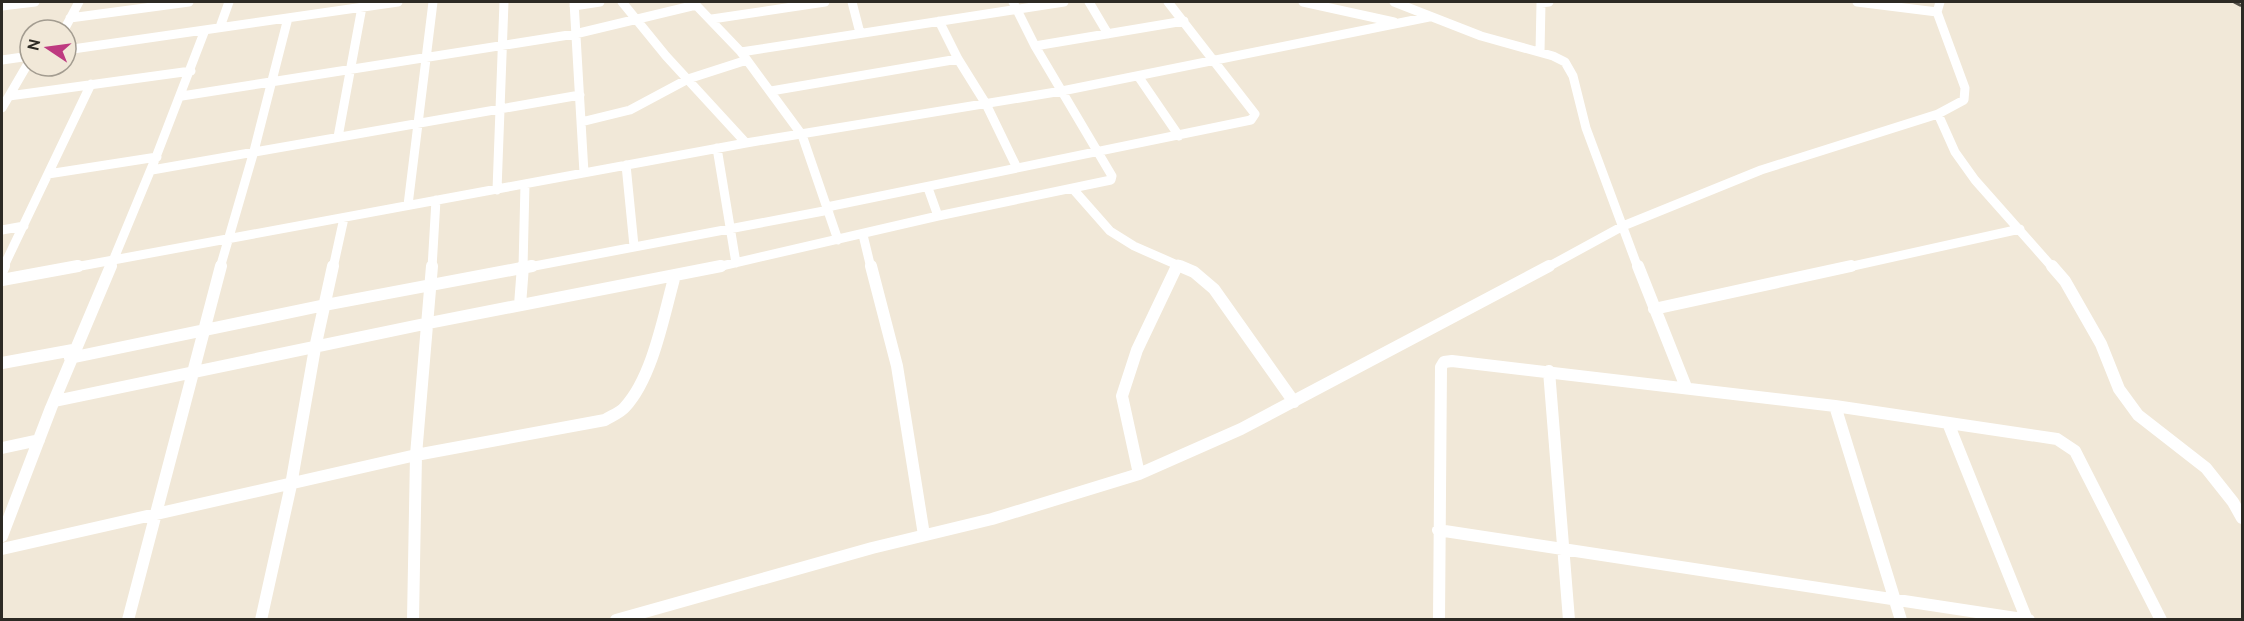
<svg xmlns="http://www.w3.org/2000/svg" width="2244" height="621" font-family="Cabin,sans-serif">
<style>
.lines{fill:none;stroke-linecap:round;stroke-linejoin:round}
.street-far1{stroke:#fff;stroke-width:9}
.street{stroke:#fff;stroke-width:12}
.rail{stroke:#545048;stroke-width:3;stroke-dasharray:8 4;stroke-linecap:butt}
</style>
<rect width="100%" height="100%" fill="#f1e8d8"/>
<g class="lines">
<path class="street-far1" d="M 574,2 L 584,173
M 622,2 L 666,56 L 746,143
M 693,2 L 741,52 L 802,135 L 838,240
M 852,2 L 860,33
M 1089,2 L 1108,34
M 1303,2 L 1394,22
M 1394,2 L 1481,36 L 1553,56 L 1565,62 L 1573,76 L 1586,128 L 1638,268
M 1857,2 L 1937,12
M 2,6 L 35,2
M 574,6 L 600,2
M 70,18 L 189,2
M 712,19 L 825,2
M 939,21 L 958,59 L 986,104 L 1017,168
M 220,27 L 229,2
M 64,30 L 79,2
M 1035,46 L 1184,21
M 66,50 L 398,2
M 741,52 L 1064,2
M 1540,52 L 1541,3 L 1549,2
M 2,60 L 30,56
M 1138,76 L 1179,136
M 771,91 L 958,59
M 9,96 L 191,71
M 182,96 L 575,34 L 696,5
M 2,108 L 30,60
M 1938,114 L 1955,152 L 1975,180 L 2053,268
M 581,122 L 630,110 L 688,79 L 747,60
M 338,137 L 362,7
M 717,148 L 736,263
M 626,165 L 634,246
M 152,170 L 580,95
M 48,174 L 157,157
M 928,188 L 938,216
M 1073,189 L 1110,231 L 1134,246 L 1184,268
M 497,190 L 504,2
M 408,205 L 433,2
M 827,207 L 1251,120 L 1255,114 L 1168,2
M 2,230 L 24,226
M 863,235 L 871,268
M 3,268 L 91,84
M 70,268 L 746,143 L 1062,91 L 1429,17
M 110,268 L 156,157 L 205,30
M 220,268 L 254,151 L 288,18
M 333,268 L 344,218
M 432,268 L 436,200
M 523,268 L 525,184
M 524,268 L 829,210
M 713,268 L 938,216 L 1111,180 L 1112,176 L 1035,46 L 1013,2
M 1176,268 L 1178,264
M 1546,268 L 1623,226 L 1761,170 L 1938,114 L 1964,100 L 1965,88 L 1937,12 L 1940,2
M 1844,268 L 2020,229"/>
<path class="street" d="M 871,266 L 897,366 L 924,535
M 1180,266 L 1194,272 L 1214,289 L 1294,402
M 1638,266 L 1686,387
M 2052,266 L 2065,281 L 2101,344 L 2119,389 L 2138,415 L 2206,468 L 2233,502 L 2242,518
M 2,270 L 4,266
M 2,280 L 78,266
M 520,305 L 523,266
M 1654,309 L 1851,266
M 70,358 L 325,305 L 532,266
M 2,363 L 73,350
M 1549,371 L 1569,620
M 55,401 L 429,323 L 721,266
M 1835,406 L 1901,620
M 1948,423 L 2027,620
M 2,448 L 39,440
M 1139,474 L 1122,396 L 1137,350 L 1177,266
M 1438,530 L 2029,620
M 2,536 L 51,408 L 111,266
M 2,549 L 416,455 L 605,420 C 611,416 620,413 625,407 C 653,377 664,314 675,275
M 128,620 L 221,266
M 261,620 L 291,485 L 315,348 L 333,266
M 413,620 L 416,455 L 432,266
M 616,620 L 872,548 L 992,519 L 1139,474 L 1241,429 L 1549,266
M 1439,620 L 1441,367 L 1444,362 L 1452,361 L 1835,406 L 2057,439 L 2075,451 L 2161,620"/>
<path class="rail" d="M 2234,2 L 2242,6"/>
</g>
<rect width="2244" height="621" fill="none" stroke="#2d2a24" stroke-width="6"/>
<g transform="translate(48 48) rotate(283)"><circle r="28" fill="#f1e8d8" stroke="#a39c90" stroke-width="1.5"/>
<path d="M0-4.5L10 22L0 15L-10 22Z" fill="#be3a80"/>
<text y="-9" font-size="16" font-weight="bold" text-anchor="middle" fill="#2d2a24">N</text>
</g>
</svg>
